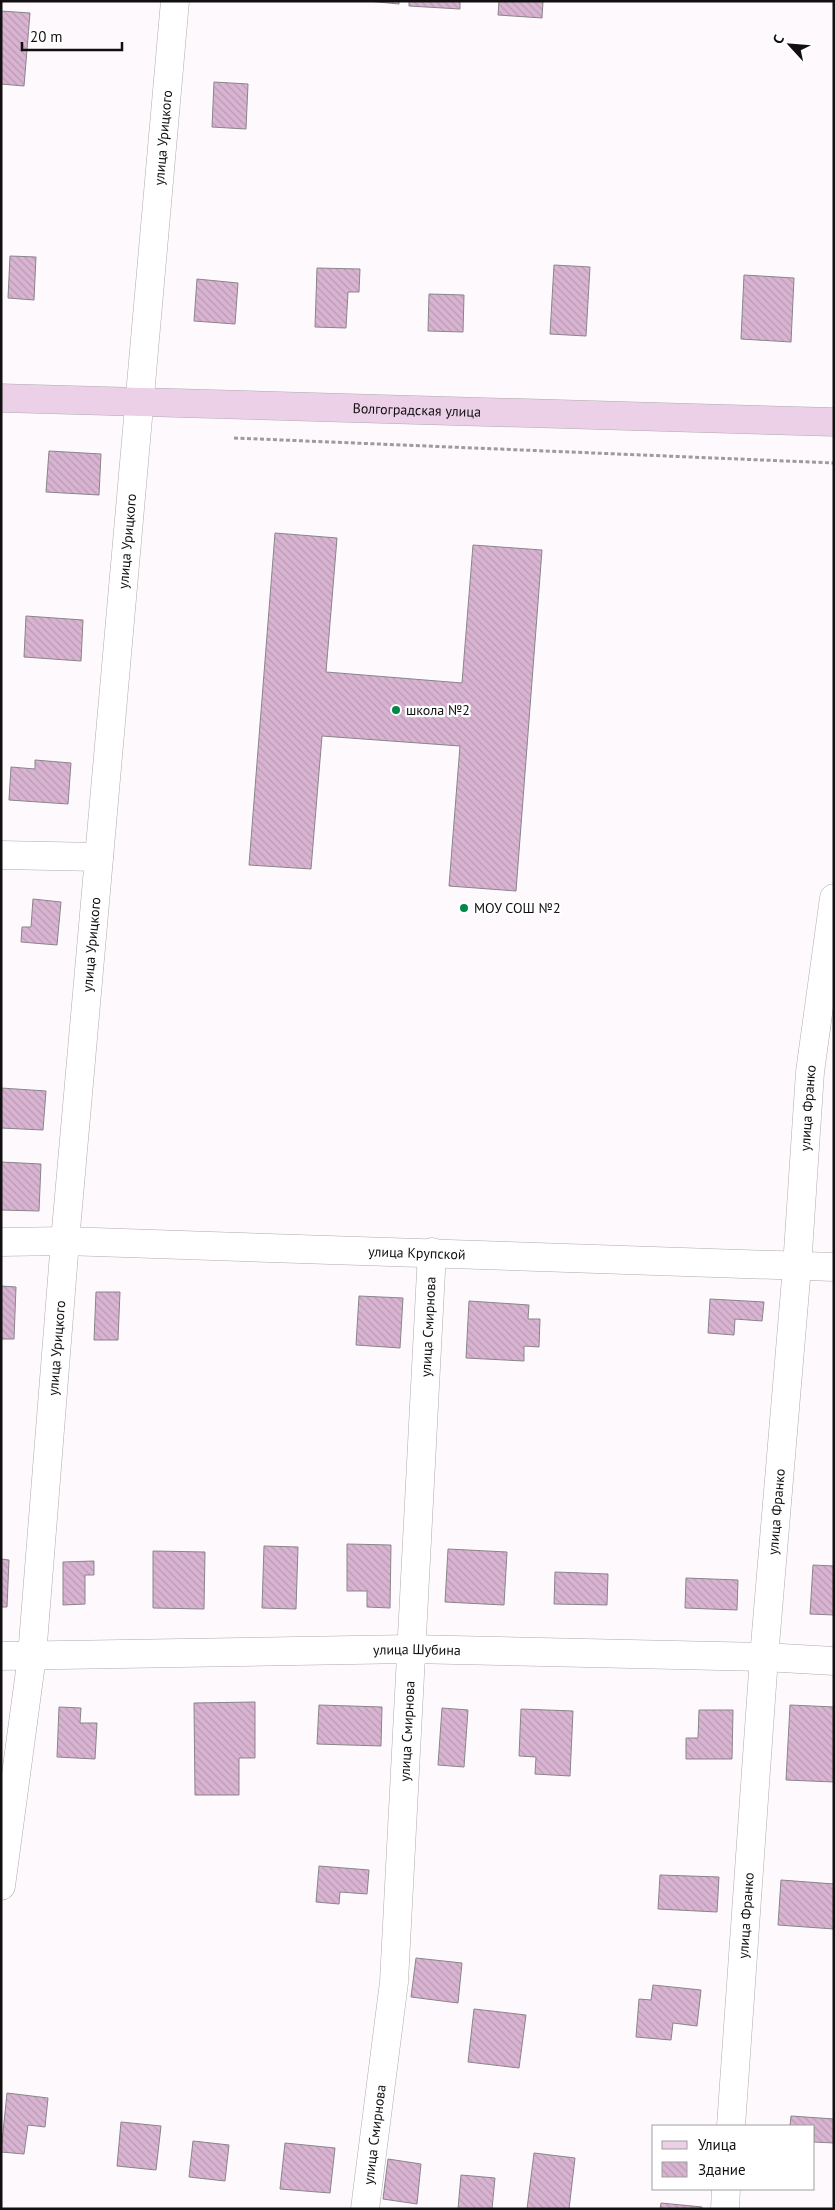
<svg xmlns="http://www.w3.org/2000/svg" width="835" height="2210" font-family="'PT Sans',sans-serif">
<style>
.building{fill:url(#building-back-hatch);stroke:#8a8589}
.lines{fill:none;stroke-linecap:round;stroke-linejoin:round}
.street-casing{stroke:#afabae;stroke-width:29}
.secondary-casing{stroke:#afabae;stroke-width:29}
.path{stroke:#9e9a9d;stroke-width:3;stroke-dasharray:4 2.5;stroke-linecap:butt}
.street{stroke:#fff;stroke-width:28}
.secondary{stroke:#ecd0e8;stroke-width:28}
.poi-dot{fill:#008946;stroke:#fff;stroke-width:2}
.labels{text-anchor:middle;stroke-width:4.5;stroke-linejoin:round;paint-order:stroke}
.street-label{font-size:14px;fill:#110f10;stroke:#fff}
.poi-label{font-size:14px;fill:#110f10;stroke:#fff;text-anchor:start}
</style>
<defs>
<pattern id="building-back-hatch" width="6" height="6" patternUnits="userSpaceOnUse" patternTransform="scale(1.25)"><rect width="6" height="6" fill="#d9b4d2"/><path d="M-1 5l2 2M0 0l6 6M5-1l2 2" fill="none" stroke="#b99ab3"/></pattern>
</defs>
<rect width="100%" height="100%" fill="#fef9fd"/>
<path class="building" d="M 368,1 L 399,1 L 399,4 Z
M 409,1 L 460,1 L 460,9 L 409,6 Z
M 499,1 L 543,1 L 542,18 L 498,15 Z
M 1,11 L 30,13 L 24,86 L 1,84 Z
M 214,82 L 248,84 L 246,129 L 212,127 Z
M 10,256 L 36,257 L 34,300 L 8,298 Z
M 554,265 L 590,267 L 586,336 L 550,334 Z
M 317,268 L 360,269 L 359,292 L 348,292 L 346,328 L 315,327 Z
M 744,275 L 794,278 L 791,342 L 741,339 Z
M 197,279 L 238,283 L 235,324 L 194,321 Z
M 429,294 L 464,295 L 463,332 L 428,331 Z
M 49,451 L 101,454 L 99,495 L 46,492 Z
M 275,533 L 337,538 L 326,672 L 462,683 L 473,545 L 542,550 L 516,891 L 449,886 L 460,746 L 322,736 L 311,869 L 249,865 Z
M 26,616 L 83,620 L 81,661 L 24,657 Z
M 35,760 L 71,763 L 68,804 L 9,800 L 11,767 L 35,769 Z
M 33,899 L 61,902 L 57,945 L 21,942 L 22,927 L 31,927 Z
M 1,1088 L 46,1091 L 43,1130 L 1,1128 Z
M 1,1162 L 41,1164 L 39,1211 L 1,1210 Z
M 1,1286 L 16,1287 L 14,1339 L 1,1339 Z
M 96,1292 L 120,1292 L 118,1340 L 94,1340 Z
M 359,1296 L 403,1298 L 400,1348 L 356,1345 Z
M 710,1299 L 764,1302 L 762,1321 L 735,1319 L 734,1335 L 708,1333 Z
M 469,1301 L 529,1305 L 528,1319 L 540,1319 L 539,1347 L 524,1346 L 524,1361 L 466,1358 Z
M 347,1544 L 391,1545 L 390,1608 L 367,1607 L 367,1591 L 347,1591 Z
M 264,1546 L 298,1547 L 296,1609 L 262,1608 Z
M 448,1549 L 507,1552 L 504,1605 L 445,1602 Z
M 153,1551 L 205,1552 L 204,1609 L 153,1608 Z
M 1,1559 L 9,1560 L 7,1607 L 1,1607 Z
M 94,1561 L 94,1575 L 85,1575 L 85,1604 L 63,1605 L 63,1562 Z
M 813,1565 L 834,1566 L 834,1615 L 810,1614 Z
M 555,1572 L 608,1574 L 607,1605 L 554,1604 Z
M 686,1578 L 738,1580 L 737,1610 L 685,1608 Z
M 255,1702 L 255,1758 L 239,1758 L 239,1795 L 195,1795 L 194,1703 Z
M 319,1705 L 382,1707 L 381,1746 L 317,1744 Z
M 790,1705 L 834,1707 L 834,1782 L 786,1780 Z
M 59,1707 L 81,1708 L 80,1723 L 97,1723 L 95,1759 L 57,1757 Z
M 442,1708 L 468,1710 L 464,1767 L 438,1765 Z
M 521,1709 L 573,1711 L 570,1776 L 535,1774 L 536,1757 L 519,1756 Z
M 699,1710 L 733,1710 L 732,1759 L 686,1759 L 686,1738 L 698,1738 Z
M 319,1866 L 369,1870 L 367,1894 L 340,1892 L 339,1904 L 316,1902 Z
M 660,1875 L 719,1877 L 717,1912 L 658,1909 Z
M 781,1880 L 834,1884 L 834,1929 L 778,1925 Z
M 416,1958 L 462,1963 L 458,2003 L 411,1997 Z
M 653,1985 L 701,1990 L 697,2026 L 673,2023 L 671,2040 L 636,2037 L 639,1999 L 651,2000 Z
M 474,2009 L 526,2015 L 519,2068 L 468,2062 Z
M 7,2093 L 48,2098 L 45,2127 L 28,2125 L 24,2154 L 1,2152 Z
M 791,2116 L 834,2119 L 834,2143 L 814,2142 L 814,2126 L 790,2126 Z
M 121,2122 L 161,2126 L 156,2170 L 117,2166 Z
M 193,2141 L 229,2145 L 225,2181 L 189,2177 Z
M 285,2143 L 335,2148 L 330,2193 L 280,2189 Z
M 534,2153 L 575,2158 L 569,2209 L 527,2209 Z
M 388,2159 L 421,2164 L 417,2204 L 383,2199 Z
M 461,2175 L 495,2178 L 492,2209 L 458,2209 Z
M 661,2203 L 702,2207 L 702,2209 L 660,2209 Z"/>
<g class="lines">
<g class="street-casing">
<g id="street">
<path d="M 1,855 L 99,857"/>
<path id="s1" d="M 1,1242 L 65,1241 L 834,1267"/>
<path id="s2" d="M 1,1656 L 410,1649 L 764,1657 L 834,1661"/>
<path id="s3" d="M 1,1886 L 32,1656 L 65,1241 L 175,1"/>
<path id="s4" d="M 731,2126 L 764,1657 L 797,1267 L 810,1072 L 834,898"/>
<path id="s5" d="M 365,2209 L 394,1982 L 432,1252"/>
<path d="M 725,2209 L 726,2189"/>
</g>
</g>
<g class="secondary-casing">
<g id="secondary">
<path id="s6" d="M 1,398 L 834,422"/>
</g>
</g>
<path class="path" d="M 234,438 L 834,463"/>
<use href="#street" class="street"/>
<use href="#secondary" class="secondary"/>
</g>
<g class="poi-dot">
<circle cx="396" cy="710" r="5"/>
<circle cx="464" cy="908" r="5"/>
</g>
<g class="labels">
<g class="street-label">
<text dy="5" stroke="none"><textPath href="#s3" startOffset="1756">улица Урицкого</textPath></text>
<text dy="5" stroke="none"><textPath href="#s6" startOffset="416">Волгоградская улица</textPath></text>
<text dy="5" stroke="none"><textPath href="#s3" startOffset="1351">улица Урицкого</textPath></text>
<text dy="5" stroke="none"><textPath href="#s3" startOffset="946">улица Урицкого</textPath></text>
<text dy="5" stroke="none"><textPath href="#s4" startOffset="1021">улица Франко</textPath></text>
<text dy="5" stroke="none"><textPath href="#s1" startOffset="416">улица Крупской</textPath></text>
<text dy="5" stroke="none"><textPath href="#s5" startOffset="885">улица Смирнова</textPath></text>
<text dy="5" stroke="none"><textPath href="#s3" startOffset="541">улица Урицкого</textPath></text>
<text dy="5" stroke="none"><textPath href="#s4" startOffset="616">улица Франко</textPath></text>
<text dy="5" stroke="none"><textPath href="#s2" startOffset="416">улица Шубина</textPath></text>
<text dy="5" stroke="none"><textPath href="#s5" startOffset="480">улица Смирнова</textPath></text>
<text dy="5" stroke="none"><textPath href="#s4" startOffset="211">улица Франко</textPath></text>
<text dy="5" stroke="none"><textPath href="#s5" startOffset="75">улица Смирнова</textPath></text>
</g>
<g class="poi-label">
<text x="406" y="715">школа №2</text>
<text x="474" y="913">МОУ СОШ №2</text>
</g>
</g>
<rect width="835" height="2210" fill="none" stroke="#110f10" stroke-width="5"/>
<rect x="652" y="2125" width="162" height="65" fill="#ffffff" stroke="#a09f9f"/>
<rect x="662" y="2141" width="25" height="8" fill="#ecd0e8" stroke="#a09f9f"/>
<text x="698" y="2150" font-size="15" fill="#110f10">Улица</text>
<rect x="662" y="2162" width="25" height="15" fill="url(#building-back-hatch)" stroke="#a09f9f"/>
<text x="698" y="2175" font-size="15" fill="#110f10">Здание</text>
<g transform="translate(790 45) rotate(296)" stroke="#ffffff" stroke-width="4" paint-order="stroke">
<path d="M0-4L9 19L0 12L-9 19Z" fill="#110f10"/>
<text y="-8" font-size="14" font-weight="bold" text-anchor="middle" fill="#110f10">С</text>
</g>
<path d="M22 42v8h100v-8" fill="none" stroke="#110f10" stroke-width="2.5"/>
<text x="30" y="42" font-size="15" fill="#110f10" stroke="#ffffff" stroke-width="4" paint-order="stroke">20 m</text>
</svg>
